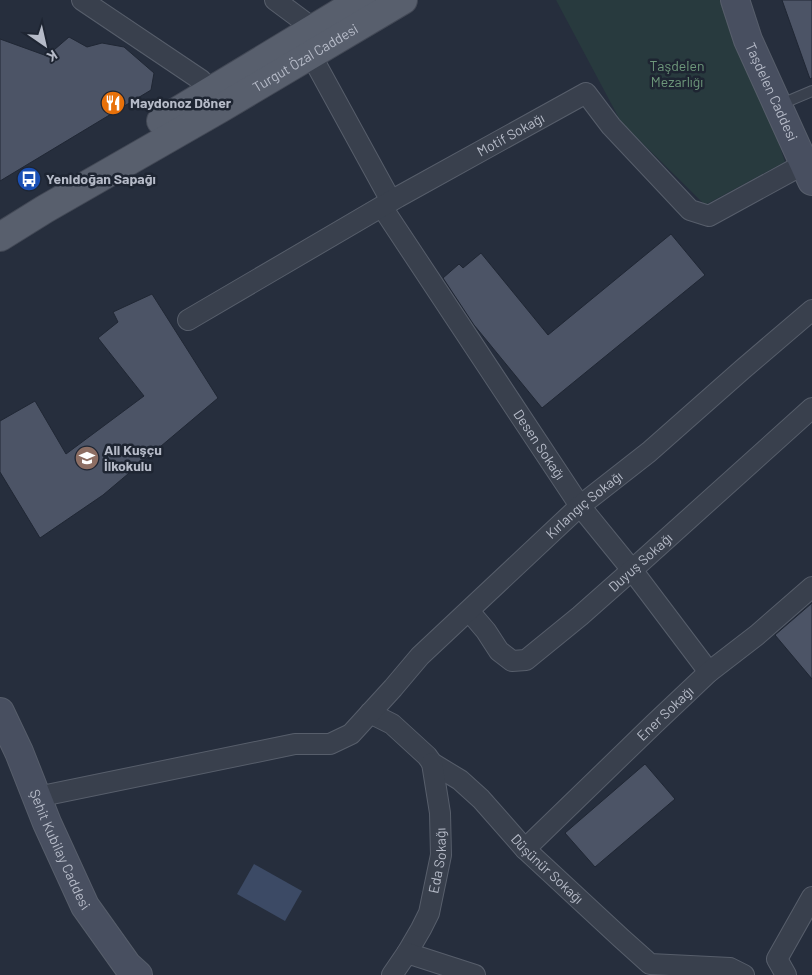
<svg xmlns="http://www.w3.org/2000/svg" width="812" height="975" font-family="Barlow,sans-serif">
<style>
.green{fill:#283a3e}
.water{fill:#3c4a65}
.building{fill:#4c5466;stroke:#202734}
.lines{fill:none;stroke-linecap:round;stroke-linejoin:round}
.lane-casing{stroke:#575e6b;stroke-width:12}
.street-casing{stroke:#575e6b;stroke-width:22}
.secondary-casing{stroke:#575e6b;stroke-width:30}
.primary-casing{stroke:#434956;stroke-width:30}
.lane{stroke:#39404d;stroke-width:10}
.street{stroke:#39404d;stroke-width:20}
.secondary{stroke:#484f60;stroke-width:28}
.primary{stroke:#585f6d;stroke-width:28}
.labels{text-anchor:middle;stroke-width:5;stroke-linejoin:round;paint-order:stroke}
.street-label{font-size:14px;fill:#b6bbc8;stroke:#1e2532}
.park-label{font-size:14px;fill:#6e987b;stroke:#1e2532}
.poi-label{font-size:14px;font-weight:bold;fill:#b6bbc8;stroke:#1e2532;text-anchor:start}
</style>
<rect width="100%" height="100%" fill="#262e3d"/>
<path class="green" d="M 556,0 L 728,0 L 767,107 L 785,162 L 705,205 L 621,122 Z"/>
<path class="water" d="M 254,864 L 302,891 L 285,921 L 237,894 Z"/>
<path class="building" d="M 782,0 L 812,0 L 812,78 L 810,79 Z
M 69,37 L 87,47 L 102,43 L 124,47 L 154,73 L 151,90 L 0,181 L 0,39 L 47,56 Z
M 671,234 L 705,275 L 542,408 L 474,325 L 443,278 L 459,264 L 463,268 L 481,253 L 548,335 Z
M 152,294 L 218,398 L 103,495 L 40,538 L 0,472 L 0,421 L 35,401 L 66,454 L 144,396 L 98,338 L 118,322 L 113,312 Z
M 812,603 L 812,679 L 775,635 Z
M 645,764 L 675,799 L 595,867 L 565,833 Z"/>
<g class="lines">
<g class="lane-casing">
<path id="lane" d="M 779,105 L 812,91"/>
</g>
<g class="street-casing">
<g id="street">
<path d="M 82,0 L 201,80 L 210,91"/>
<path d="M 275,0 L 314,29"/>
<path d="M 311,55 L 391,201"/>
<path id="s1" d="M 382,207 L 580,506 L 632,570 L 709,672"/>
<path id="s2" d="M 188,320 L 398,197 L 586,93 L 611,126 L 690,210 L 709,216 L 804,164"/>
<path id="s3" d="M 469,611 L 486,631 L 499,651 L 512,661 L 526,660 L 580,616 L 632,570 L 812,408"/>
<path id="s4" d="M 370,713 L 392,724 L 427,756 L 432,763 L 460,780 L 481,799 L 525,849 L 621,938 L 650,964 L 730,968 L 744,975"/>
<path id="s5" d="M 37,797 L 295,744 L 330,744 L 351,734 L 393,688 L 420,656 L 580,506 L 649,452 L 743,369 L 812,310"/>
<path id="s6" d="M 525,849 L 654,724 L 709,672 L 757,635 L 812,587"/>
<path id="s7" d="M 407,953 L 421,929 L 429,913 L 441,855 L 440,813 L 432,763"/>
<path d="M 392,975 L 407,953 L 475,975"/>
<path d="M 786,975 L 777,959 L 812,897"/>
</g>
</g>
<g class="secondary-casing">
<g id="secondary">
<path id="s8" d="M 735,0 L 748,40 L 812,181"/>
<path id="s9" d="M 0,712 L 19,752 L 47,823 L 85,906 L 127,965 L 138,975"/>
</g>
</g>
<g class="primary-casing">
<g id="primary">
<path d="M 161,121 L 361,0"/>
<path id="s10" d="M 0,237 L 45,209 L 221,108 L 403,0"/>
</g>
</g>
<use href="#lane" class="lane"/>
<use href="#street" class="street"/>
<use href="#secondary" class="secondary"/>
<use href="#primary" class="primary"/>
</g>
<defs>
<g id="restaurant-disc" transform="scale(1.25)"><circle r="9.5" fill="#e8710a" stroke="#1e2532"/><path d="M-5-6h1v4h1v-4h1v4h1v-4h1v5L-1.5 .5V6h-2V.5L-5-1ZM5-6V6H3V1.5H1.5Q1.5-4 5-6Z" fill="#fff"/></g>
<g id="bus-disc" transform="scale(1.25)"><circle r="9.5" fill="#1a4fb4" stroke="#1e2532"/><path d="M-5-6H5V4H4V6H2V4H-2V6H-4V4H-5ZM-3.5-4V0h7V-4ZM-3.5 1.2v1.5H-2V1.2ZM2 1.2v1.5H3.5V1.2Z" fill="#fff"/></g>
<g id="school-disc" transform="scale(1.25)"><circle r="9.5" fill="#8d6e63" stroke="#1e2532"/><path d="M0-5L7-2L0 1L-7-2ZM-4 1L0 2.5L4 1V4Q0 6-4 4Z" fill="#fff"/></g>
</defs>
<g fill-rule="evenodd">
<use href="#restaurant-disc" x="113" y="103"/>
<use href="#bus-disc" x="29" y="179"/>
<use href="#school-disc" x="87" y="458"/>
</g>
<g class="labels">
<g class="street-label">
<text dy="5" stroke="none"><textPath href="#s10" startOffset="354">Turgut Özal Caddesi</textPath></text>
<text dy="5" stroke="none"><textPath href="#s8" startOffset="99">Taşdelen Caddesi</textPath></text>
<text dy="5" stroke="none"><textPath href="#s2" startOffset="372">Motif Sokağı</textPath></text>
<text dy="5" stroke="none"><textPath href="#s1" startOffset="285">Desen Sokağı</textPath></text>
<text dy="5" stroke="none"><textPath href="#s5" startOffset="649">Kırlangıç Sokağı</textPath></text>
<text dy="5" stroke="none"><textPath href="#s3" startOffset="231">Duyuş Sokağı</textPath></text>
<text dy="5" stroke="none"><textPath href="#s6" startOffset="195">Ener Sokağı</textPath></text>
<text dy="5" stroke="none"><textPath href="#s9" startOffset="150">Şehit Kubilay Caddesi</textPath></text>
<text dy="5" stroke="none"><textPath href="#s7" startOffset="99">Eda Sokağı</textPath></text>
<text dy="5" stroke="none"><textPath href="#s4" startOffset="238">Düşünür Sokağı</textPath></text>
</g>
<g class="park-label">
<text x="677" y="71">Taşdelen<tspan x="677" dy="16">Mezarlığı</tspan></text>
</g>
<g class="poi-label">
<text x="130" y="108">Maydonoz Döner</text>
<text x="46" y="184">Yenidoğan Sapağı</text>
<text x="104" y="455">Ali Kuşçu<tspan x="104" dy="16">İlkokulu</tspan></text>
</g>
</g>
<g transform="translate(45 45) rotate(146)" stroke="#1e2532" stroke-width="4" paint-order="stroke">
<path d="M0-4L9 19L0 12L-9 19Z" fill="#b6bbc8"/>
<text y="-8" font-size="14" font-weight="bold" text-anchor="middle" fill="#b6bbc8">K</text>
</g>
</svg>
